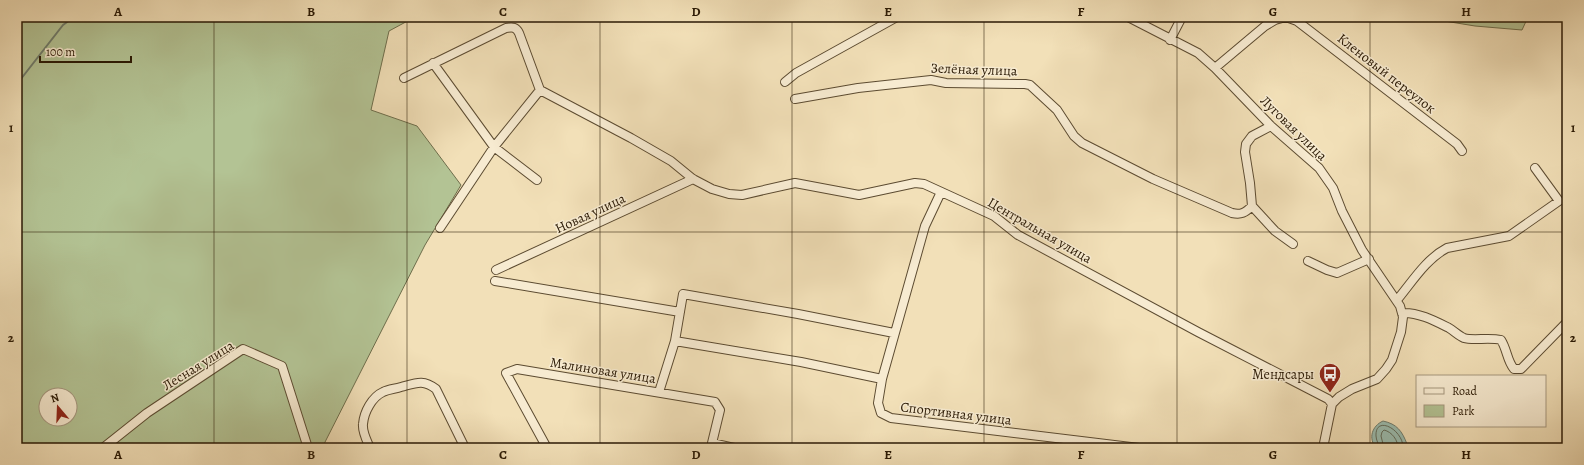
<svg xmlns="http://www.w3.org/2000/svg" width="1584" height="465" font-family="Alegreya,serif">
<style>
.green{fill:#b3c394;stroke:#6e6e4c;fill-rule:evenodd}
.water{fill:#9bbdb0;stroke:#6e7b6b}
.lines{fill:none;stroke-linecap:round;stroke-linejoin:round}
.shore{stroke:#626b5a;stroke-width:1}
.stream{stroke:#6e7b6b;stroke-width:2}
.minor-casing{stroke:#5c4b31;stroke-width:10}
.minor{stroke:#f7ebd1;stroke-width:8}
.grid{fill:none;stroke:#2a1904;stroke-width:1;stroke-opacity:0.55}
.labels{text-anchor:middle;stroke-width:3;stroke-linejoin:round;paint-order:stroke}
.street-label{font-size:14px;fill:#2a1904;stroke:#f7ebd1}
.poi-label{font-size:14px;fill:#2a1904;stroke:#f7ebd1;text-anchor:end}
.neatline{fill:none;stroke:#2a1904;stroke-width:1.5}
.grid-label{font-size:13px;text-anchor:middle;font-weight:bold;fill:#2a1904}
</style>
<rect width="100%" height="100%" fill="#f2e0b8"/>
<filter id="stains"><feTurbulence type="fractalNoise" baseFrequency=".005" numOctaves="4"/><feColorMatrix values="0 0 0 0 .2 0 0 0 0 .09 0 0 0 0 .02 0 0 0 .5 -.17"/></filter>
<radialGradient id="worn" r=".72"><stop offset=".6" stop-color="#630" stop-opacity="0"/><stop offset="1" stop-color="#630" stop-opacity=".3"/></radialGradient>
<path class="green" d="M 17,17 L 415,17 L 389,31 L 371,110 L 417,126 L 461,185 L 425,245 L 322,448 L 17,448 ZM 46,395 L 70,395 L 70,419 L 46,419 Z
M 1420,17 L 1528,17 L 1522,30 L 1475,26 Z"/>
<path class="water" d="M 1383,421 C 1397,424 1402,431 1407,444 L 1406,448 L 1376,448 C 1368,438 1372,426 1383,421 Z"/>
<g class="lines">
<path class="shore" d="M 1379,448 C 1379,444 1376,440 1376,436 C 1375,414 1404,430 1403,448
M 1384,448 L 1381,436 L 1382,432 L 1384,430 C 1392,432 1398,440 1398,448"/>
<path class="stream" d="M 17,84 L 63,25 L 74,17"/>
<g class="minor-casing">
<path id="minor" d="M 1128,17 L 1198,53 L 1215,68 L 1271,126 L 1319,168 L 1333,188 L 1342,211 L 1362,250 L 1400,306 L 1403,317 L 1401,332 L 1392,360 L 1386,369 L 1377,379 L 1352,389 L 1339,397 L 1332,404 L 1323,448
M 1170,40 L 1182,17
M 433,63 L 494,147 L 537,180
M 1215,68 L 1265,26 L 1275,20 L 1286,17 L 1297,21 L 1457,144 L 1462,151
M 404,78 L 506,28 C 513,27 516,27 519,33 L 540,90 L 631,138 L 671,161 L 693,179 L 712,189 L 729,194 L 742,195 L 795,183 L 859,195 L 915,183 L 924,184 L 994,216 L 1018,235 L 1198,332 L 1328,399 L 1332,404
M 785,82 L 796,73 L 897,17
M 795,99 L 858,88 L 931,80 L 946,83 L 1025,84 L 1030,85 L 1057,110 L 1074,136 L 1082,143 L 1153,179 L 1232,213 C 1241,215 1245,213 1252,206
M 1271,126 L 1252,136 L 1246,144 L 1245,152 L 1250,183 L 1252,206 L 1275,231 L 1293,244
M 941,192 L 925,226 L 882,379 L 878,403 L 881,413 L 891,418 L 1139,448
M 440,228 L 494,147 L 540,90
M 1308,261 L 1327,270 L 1337,273 L 1369,259
M 496,270 L 693,179
M 495,281 L 680,312
M 1397,300 C 1412,282 1426,259 1447,248 L 1509,236 L 1559,201 L 1535,168
M 1402,313 C 1418,312 1435,321 1449,328 C 1454,331 1459,336 1464,338 C 1473,341 1489,337 1501,340 C 1507,349 1507,361 1514,369 L 1521,369 L 1567,322
M 675,341 L 801,362 L 882,379
M 659,392 L 675,341 L 683,294 L 798,314 L 894,333
M 103,448 L 147,413 L 243,349 L 282,366 L 308,448
M 370,448 C 367,441 362,432 363,424 C 364,412 372,397 383,392 C 389,389 395,389 401,387 C 416,383 423,379 436,389 L 465,448
M 547,448 L 506,373 L 517,369 L 715,402 L 720,410 L 712,443 L 734,448
M 1565,448 L 1567,447"/>
</g>
<use href="#minor" class="minor"/>
</g>
<path class="grid" d="M 214,17 L 214,448M 407,17 L 407,448M 600,17 L 600,448M 792,17 L 792,448M 984,17 L 984,448M 1177,17 L 1177,448M 1370,17 L 1370,448M 17,232 L 1567,232"/>
<defs>
<g id="bus-pin" transform="scale(1.15)"><path d="M0 17L-7.5 6A9.5 9.5 0 1 1 7.5 6Z" fill="#8f2418" stroke="#f7ebd1"/><path d="M-5-6H5V4H4V6H2V4H-2V6H-4V4H-5ZM-3.5-4V0h7V-4ZM-3.5 1.2v1.5H-2V1.2ZM2 1.2v1.5H3.5V1.2Z" fill="#fff"/></g>
</defs>
<g fill-rule="evenodd">
<use href="#bus-pin" x="1330" y="374"/>
</g>
<g class="labels">
<g class="street-label">
<text transform="translate(974 69) rotate(2)" y="5">Зелёная улица</text>
<text transform="translate(1387 73) rotate(38)" y="5">Кленовый переулок</text>
<text transform="translate(1294 128) rotate(44)" y="5">Луговая улица</text>
<text transform="translate(590 213) rotate(-25)" y="5">Новая улица</text>
<text transform="translate(1040 230) rotate(30)" y="5">Центральная улица</text>
<text transform="translate(198 365) rotate(-32)" y="5">Лесная улица</text>
<text transform="translate(603 370) rotate(9)" y="5">Малиновая улица</text>
<text transform="translate(956 413) rotate(7)" y="5">Спортивная улица</text>
</g>
<g class="poi-label">
<text x="1314" y="379">Мендсары</text>
</g>
</g>
<rect width="1584" height="465" fill="none" stroke="#f2e0b8" stroke-width="44"/>
<rect x="1416" y="375" width="130" height="52" fill="#f7ebd1" stroke="#a5977f"/>
<rect x="1424" y="388" width="20" height="6" fill="#f7ebd1" stroke="#a5977f"/>
<text x="1452" y="395" font-size="12" fill="#2a1904">Road</text>
<rect x="1424" y="405" width="20" height="12" fill="#b3c394" stroke="#a5977f"/>
<text x="1452" y="415" font-size="12" fill="#2a1904">Park</text>
<g transform="translate(58 407) rotate(341)"><circle r="19" fill="#f7ebd1" stroke="#a5977f"/>
<path d="M0-3L7 15L0 10L-7 15Z" fill="#8f2418"/>
<text y="-6" font-size="11" font-weight="bold" text-anchor="middle" fill="#2a1904">N</text>
</g>
<path d="M40 56v6h91v-6" fill="none" stroke="#2a1904" stroke-width="2"/>
<text x="46" y="56" font-size="12" fill="#2a1904" stroke="#f7ebd1" stroke-width="3" paint-order="stroke">100 m</text>
<rect x="22" y="22" width="1540" height="421" class="neatline"/>
<g class="grid-label">
<text x="118" y="16">A</text>
<text x="311" y="16">B</text>
<text x="503" y="16">C</text>
<text x="696" y="16">D</text>
<text x="888" y="16">E</text>
<text x="1081" y="16">F</text>
<text x="1273" y="16">G</text>
<text x="1466" y="16">H</text>
<text x="11" y="132">1</text>
<text x="1573" y="132">1</text>
<text x="11" y="342">2</text>
<text x="1573" y="342">2</text>
<text x="118" y="459">A</text>
<text x="311" y="459">B</text>
<text x="503" y="459">C</text>
<text x="696" y="459">D</text>
<text x="888" y="459">E</text>
<text x="1081" y="459">F</text>
<text x="1273" y="459">G</text>
<text x="1466" y="459">H</text>
</g>
<rect width="100%" height="100%" filter="url(#stains)"/>
<rect width="100%" height="100%" fill="url(#worn)"/>
</svg>
